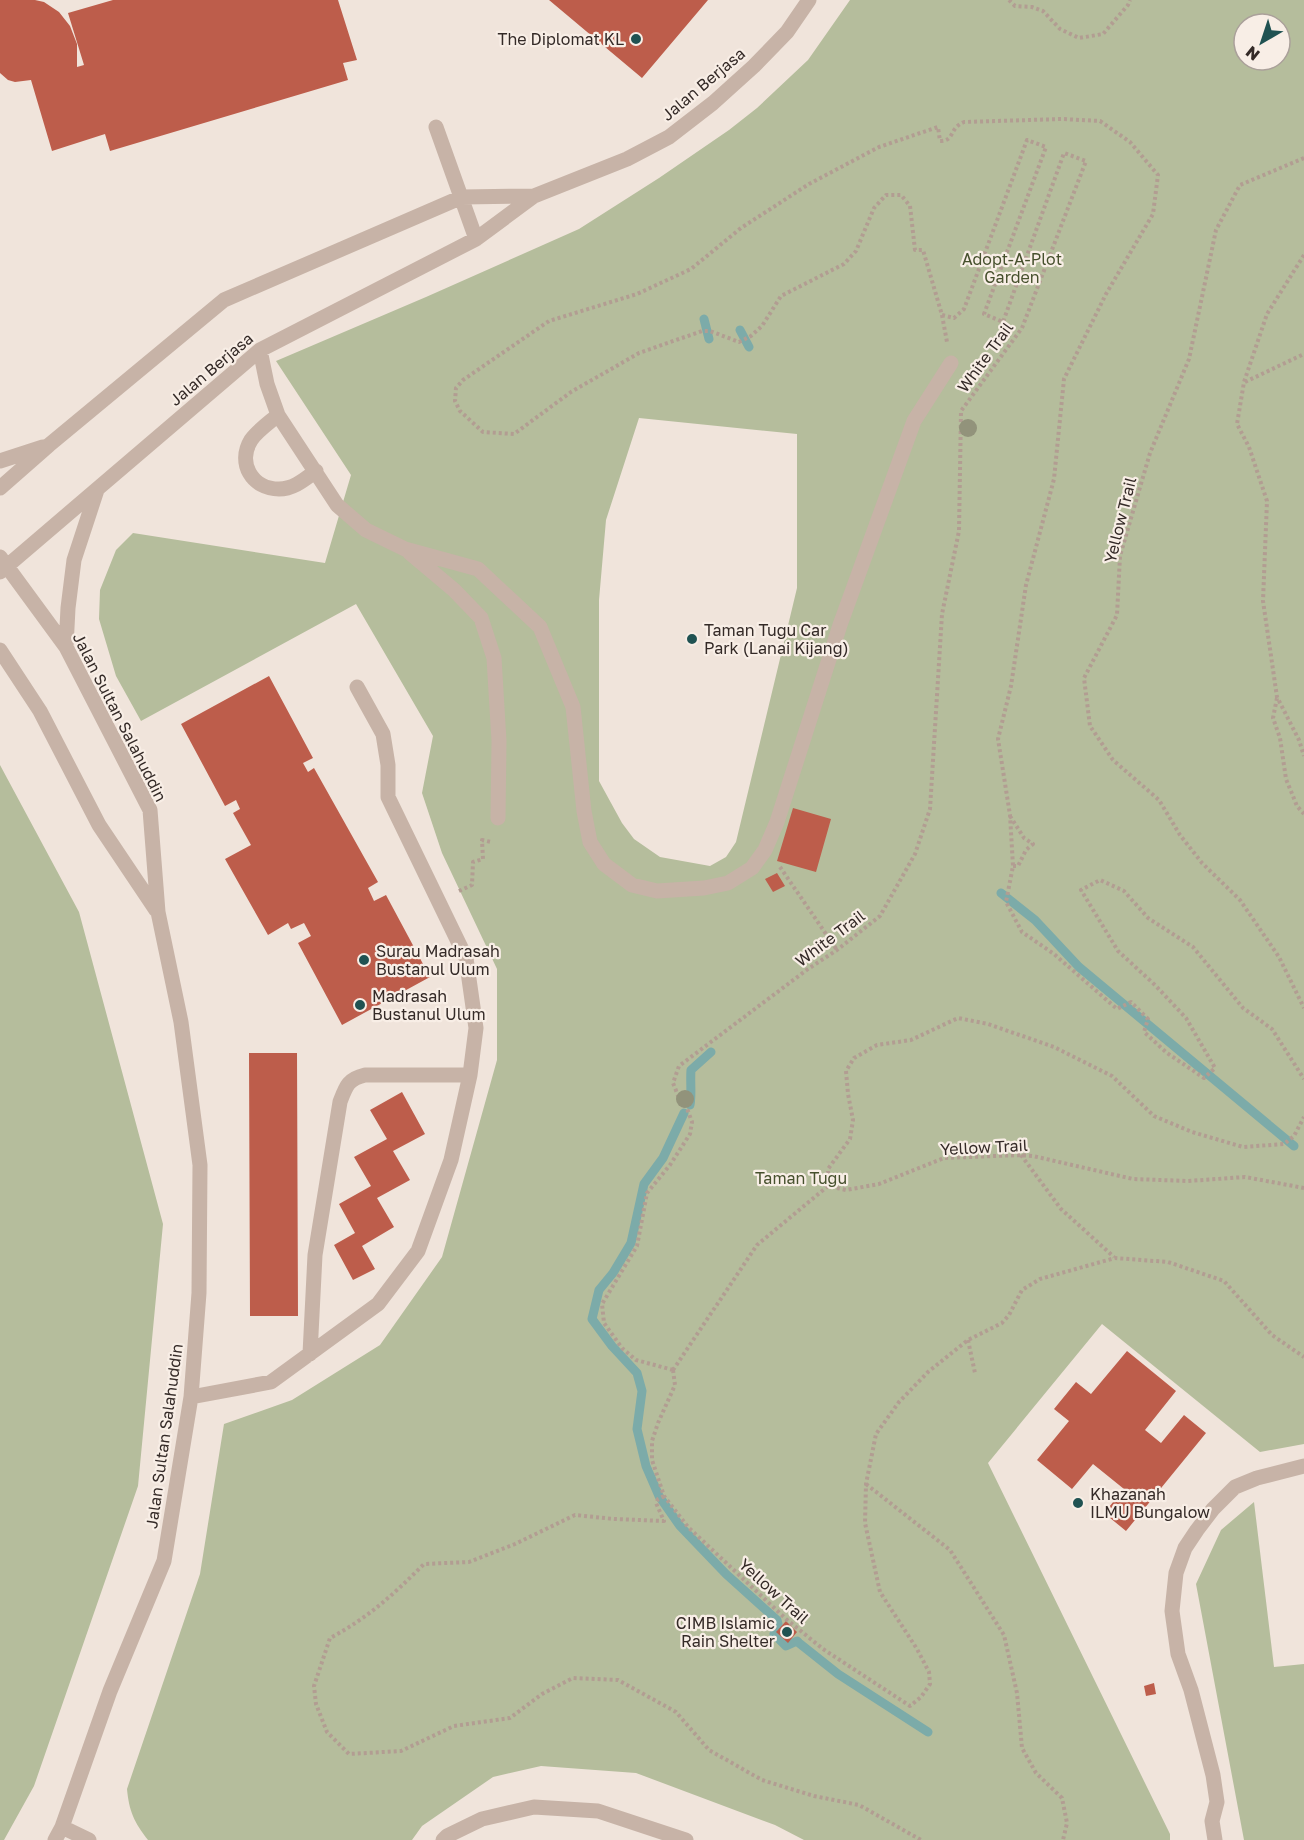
<svg xmlns="http://www.w3.org/2000/svg" width="1304" height="1840" font-family="'Golos Text',sans-serif">
<style>
.green{fill:#b5bd9c;fill-rule:evenodd}
.lines{fill:none;stroke-linecap:round;stroke-linejoin:round}
.stream{stroke:#7caba9;stroke-width:9}
.building{fill:#bd5d4b}
.path{stroke:#b29d92;stroke-width:4;stroke-dasharray:3 3;stroke-linecap:butt}
.minor{stroke:#c7b3a7;stroke-width:15}
.tree{fill:#92937b}
.poi-dot{fill:#205252;stroke:#f8eee6;stroke-width:2}
.labels{text-anchor:middle;stroke-width:4.5;stroke-linejoin:round;paint-order:stroke}
.poi-label{font-size:16px;fill:#342a27;stroke:#f8eee6;text-anchor:start}
.street-label{font-size:16px;fill:#342a27;stroke:#f8eee6}
.park-label{font-size:16px;fill:#46502d;stroke:#f8eee6}
</style>
<rect width="100%" height="100%" fill="#f0e4db"/>
<path class="green" d="M 850,0 L 1304,0 L 1304,1444 L 1260,1452 L 1102,1324 L 988,1463 L 1170,1834 L 1170,1840 L 804,1840 L 775,1825 L 636,1773 L 541,1766 L 493,1777 L 422,1826 L 412,1840 L 148,1840 C 134,1822 129,1811 127,1789 L 200,1574 L 224,1424 L 292,1400 L 380,1345 L 442,1257 L 497,1060 L 497,969 L 442,853 L 422,793 L 433,736 L 356,604 L 141,721 L 116,676 L 99,619 L 100,590 L 116,550 L 133,533 L 325,563 L 351,475 L 276,361 L 426,297 L 579,229 L 659,178 L 729,130 L 757,108 L 808,60 ZM 1244,24 L 1280,24 L 1280,60 L 1244,60 ZM 639,418 L 797,434 L 797,588 L 736,842 L 726,857 L 710,866 L 660,857 L 634,839 L 622,823 L 599,781 L 599,600 L 606,520 Z
M 0,765 L 79,912 L 163,1224 L 138,1486 L 34,1786 L 4,1840 L 0,1840 Z
M 1254,1502 L 1274,1667 L 1304,1664 L 1304,1840 L 1244,1840 L 1196,1584 L 1221,1530 Z"/>
<g class="lines">
<path class="stream" d="M 704,319 L 709,339
M 740,330 L 749,347
M 1001,893 L 1035,920 L 1079,967 L 1294,1146
M 690,1105 C 692,1094 690,1081 691,1070 L 711,1052
M 684,1113 L 663,1158 L 644,1184 L 631,1243 L 613,1273 L 599,1290 L 592,1319 L 612,1346 L 637,1373 L 642,1391 L 637,1429 L 646,1466 L 659,1496 L 680,1526 L 726,1574 L 777,1620 L 778,1624 L 774,1634 L 786,1646 L 797,1641 L 799,1643 L 838,1674 L 928,1732"/>
</g>
<path class="building" d="M 0,0 L 35,0 L 44,2 L 59,12 L 70,26 L 77,44 L 77,67 L 84,65 L 68,13 L 113,0 L 338,0 L 357,60 L 343,63 L 348,80 L 110,151 L 105,134 L 52,151 L 31,80 L 15,82 L 8,80 L 0,73 Z
M 549,0 L 708,0 L 642,78 Z
M 269,676 L 313,758 L 303,763 L 308,772 L 314,768 L 378,882 L 368,888 L 374,901 L 386,895 L 430,977 L 342,1025 L 298,943 L 311,936 L 304,923 L 291,929 L 288,923 L 268,935 L 225,859 L 251,845 L 233,813 L 240,809 L 236,800 L 225,806 L 181,724 Z
M 793,808 L 831,819 L 816,872 L 777,861 Z
M 777,873 L 785,886 L 773,892 L 765,879 Z
M 249,1053 L 297,1053 L 298,1316 L 250,1316 Z
M 402,1092 L 425,1134 L 393,1151 L 410,1180 L 377,1198 L 394,1227 L 362,1246 L 375,1269 L 353,1280 L 334,1245 L 355,1233 L 339,1204 L 371,1186 L 354,1157 L 387,1139 L 370,1110 Z
M 1127,1351 L 1176,1391 L 1145,1430 L 1161,1443 L 1184,1415 L 1206,1433 L 1126,1531 L 1104,1513 L 1124,1489 L 1093,1464 L 1072,1489 L 1037,1460 L 1069,1421 L 1054,1409 L 1076,1382 L 1091,1394 Z
M 786,1621 L 797,1632 L 788,1643 L 776,1632 Z
M 1154,1683 L 1156,1694 L 1146,1696 L 1144,1686 Z"/>
<g class="lines">
<path class="path" d="M 1009,0 L 1015,6 L 1032,7 L 1043,11 L 1060,29 L 1079,38 L 1103,34 L 1128,5 L 1130,0
M 1304,158 L 1240,185 L 1216,230 L 1189,359 L 1150,453 L 1120,556 L 1117,615 L 1084,678 L 1090,726 L 1113,760 L 1159,800 L 1180,835 L 1202,863 L 1240,900 L 1279,957 L 1304,1008
M 1304,255 L 1267,314 L 1244,382 L 1237,424 L 1249,447 L 1267,501 L 1263,601 L 1277,697 L 1299,740 L 1304,756
M 942,315 L 947,342
M 1245,382 L 1304,354
M 1277,698 L 1273,718 L 1280,738 L 1286,779 L 1297,806 L 1304,814
M 1010,816 L 1024,838 L 1033,844 L 1026,850 L 1018,866 L 1013,866
M 780,867 L 837,950
M 459,891 L 472,885 L 473,862 L 483,859 L 482,840 L 491,842
M 1021,1155 L 1061,1209 L 1114,1257
M 828,1186 L 828,1169 L 850,1139 L 853,1120 L 848,1094 L 846,1071 L 854,1058 L 877,1045 L 911,1040 L 958,1018 L 988,1024 L 1054,1047 L 1112,1076 L 1154,1116 L 1192,1132 L 1243,1147 L 1284,1144 L 1294,1136 L 1304,1117
M 968,1340 L 975,1373
M 673,1370 L 636,1360 L 622,1348 L 604,1323 L 602,1304 L 637,1246 L 647,1193 L 670,1165 L 690,1134 L 692,1122 L 688,1111 L 679,1098 L 673,1083 L 679,1066 L 808,969 L 837,950 L 880,916 L 915,854 L 930,809 L 942,614 L 959,531 L 961,411 L 1022,328 L 1086,161 L 1064,153 L 1003,322 L 984,314 L 1046,147 L 1027,140 L 964,309 L 954,318 L 942,315 L 923,250 L 915,250 L 910,206 L 901,195 L 886,195 L 874,208 L 856,251 L 844,264 L 781,296 L 762,326 L 751,336 L 739,342 L 710,331 L 702,331 L 639,353 L 571,392 L 514,434 L 483,432 L 460,411 L 455,401 L 456,388 L 463,380 L 549,321 L 637,294 L 691,269 L 741,228 L 809,184 L 879,147 L 938,127 L 940,141 C 955,141 949,128 964,122 L 1062,119 L 1100,121 L 1130,142 L 1158,175 L 1153,214 L 1106,294 L 1064,379 L 1054,479 L 1026,585 L 1011,686 L 998,739 L 1010,815 L 1013,866 L 1006,902 L 1022,932 L 1054,954 L 1117,1009 L 1131,1002 L 1148,1019 L 1144,1032 L 1167,1053 L 1204,1078 L 1215,1068 L 1186,1018 L 1155,985 L 1118,951 L 1081,890 L 1100,880 L 1124,891 L 1148,918 L 1193,947 L 1243,1008 L 1272,1029 L 1304,1079
M 673,1370 L 675,1385 L 658,1423 L 652,1441 L 652,1460 L 664,1496 L 688,1527 L 786,1619 L 823,1649 L 910,1706 L 921,1697 L 930,1684 L 929,1672 L 917,1649 L 880,1592 L 865,1523 L 866,1484 L 876,1434 L 899,1402 L 928,1372 L 968,1340 L 1002,1323 L 1009,1315 L 1022,1290 L 1040,1279 L 1115,1258 L 1168,1262 L 1224,1281 L 1272,1335 L 1304,1357
M 673,1370 L 757,1245 L 828,1186 L 846,1190 L 879,1184 L 944,1158 L 1021,1155 L 1033,1156 L 1133,1179 L 1188,1181 L 1245,1177 L 1304,1188
M 866,1484 L 950,1550 L 1004,1635 L 1017,1693 L 1022,1748 L 1036,1773 L 1062,1798 L 1067,1823 L 1063,1840
M 664,1496 L 658,1499 L 656,1503 L 664,1521 L 614,1519 L 575,1515 L 515,1544 L 469,1562 L 424,1564 C 394,1594 368,1618 330,1638 L 314,1686 L 316,1704 L 327,1732 L 349,1754 L 401,1751 L 454,1726 L 510,1718 L 542,1694 L 573,1678 L 618,1680 L 676,1712 L 709,1750 L 762,1780 L 814,1796 L 859,1805 L 921,1840"/>
<path class="minor" d="M 436,127 L 476,239
M 260,350 L 267,384 L 278,415 L 337,505 L 366,530 L 405,549 L 478,569 L 540,627 L 573,707 L 584,811 L 590,842 L 604,864 L 632,885 L 657,891 L 704,888 L 728,883 L 752,868 L 765,850 L 777,822 L 840,625 L 914,421 L 951,363
M 278,415 C 270,422 257,431 251,440 C 237,463 252,489 279,489 C 294,489 305,479 316,471
M 0,461 L 43,447
M 0,488 L 49,445 L 224,300 L 462,197 L 534,196
M 410,553 L 454,590 L 481,618 L 494,658 L 499,741 L 498,818
M 0,557 L 66,647 L 150,810 L 158,912 L 181,1022 L 200,1165 L 199,1293 L 191,1397 L 164,1561 L 110,1691 L 62,1827 L 55,1840
M 0,572 L 260,350 L 476,239 L 534,196 L 627,159 L 669,137 L 713,103 L 754,66 L 787,32 L 809,0
M 66,647 L 68,608 L 74,560 L 97,490
M 0,650 L 40,711 L 99,825 L 156,910
M 310,1354 L 315,1255 L 340,1102 C 346,1086 348,1079 365,1075 L 470,1075
M 191,1397 L 271,1382 L 378,1304 L 418,1251 L 451,1160 L 470,1075 L 476,1028 L 466,958 L 388,797 L 388,765 L 383,734 L 357,687
M 62,1827 L 89,1840
M 443,1840 L 447,1836 L 482,1819 L 534,1807 L 598,1811 L 686,1840
M 1215,1840 L 1212,1821 L 1217,1802 L 1213,1775 L 1191,1690 L 1178,1654 L 1172,1611 L 1176,1573 L 1185,1548 L 1197,1530 L 1213,1509 L 1235,1487 L 1257,1478 L 1304,1466"/>
</g>
<g class="tree">
<circle cx="968" cy="428" r="9"/>
<circle cx="685" cy="1099" r="9"/>
</g>
<g class="poi-dot">
<circle cx="636" cy="39" r="6"/>
<circle cx="692" cy="639" r="6"/>
<circle cx="364" cy="960" r="6"/>
<circle cx="360" cy="1005" r="6"/>
<circle cx="1078" cy="1503" r="6"/>
<circle cx="787" cy="1632" r="6"/>
</g>
<g class="labels">
<g class="poi-label">
<text x="624" y="45" text-anchor="end">The Diplomat KL</text>
<text x="704" y="636">Taman Tugu Car<tspan x="704" dy="18">Park (Lanai Kijang)</tspan></text>
<text x="376" y="957">Surau Madrasah<tspan x="376" dy="18">Bustanul Ulum</tspan></text>
<text x="372" y="1002">Madrasah<tspan x="372" dy="18">Bustanul Ulum</tspan></text>
<text x="1090" y="1500">Khazanah<tspan x="1090" dy="18">ILMU Bungalow</tspan></text>
<text x="775" y="1629" text-anchor="end">CIMB Islamic<tspan x="775" dy="18">Rain Shelter</tspan></text>
</g>
<g class="street-label">
<text transform="translate(703 84) rotate(-40)" y="6">Jalan Berjasa</text>
<text transform="translate(985 357) rotate(-54)" y="6">White Trail</text>
<text transform="translate(211 369) rotate(-40)" y="6">Jalan Berjasa</text>
<text transform="translate(1120 520) rotate(-76)" y="6">Yellow Trail</text>
<text transform="translate(120 717) rotate(63)" y="6">Jalan Sultan Salahuddin</text>
<text transform="translate(830 938) rotate(-37)" y="6">White Trail</text>
<text transform="translate(984 1147) rotate(-3)" y="6">Yellow Trail</text>
<text transform="translate(164 1436) rotate(-82)" y="6">Jalan Sultan Salahuddin</text>
<text transform="translate(774 1591) rotate(42)" y="6">Yellow Trail</text>
</g>
<g class="park-label">
<text x="1012" y="265">Adopt-A-Plot<tspan x="1012" dy="18">Garden</tspan></text>
<text x="801" y="1184">Taman Tugu</text>
</g>
</g>
<g transform="translate(1262 42) rotate(219)"><circle r="28" fill="#f8eee6" stroke="#aaa09a" stroke-width="1.5"/>
<path d="M0-4.5L10 22L0 15L-10 22Z" fill="#205252"/>
<text y="-9" font-size="16" font-weight="bold" text-anchor="middle" fill="#342a27">N</text>
</g>
</svg>
